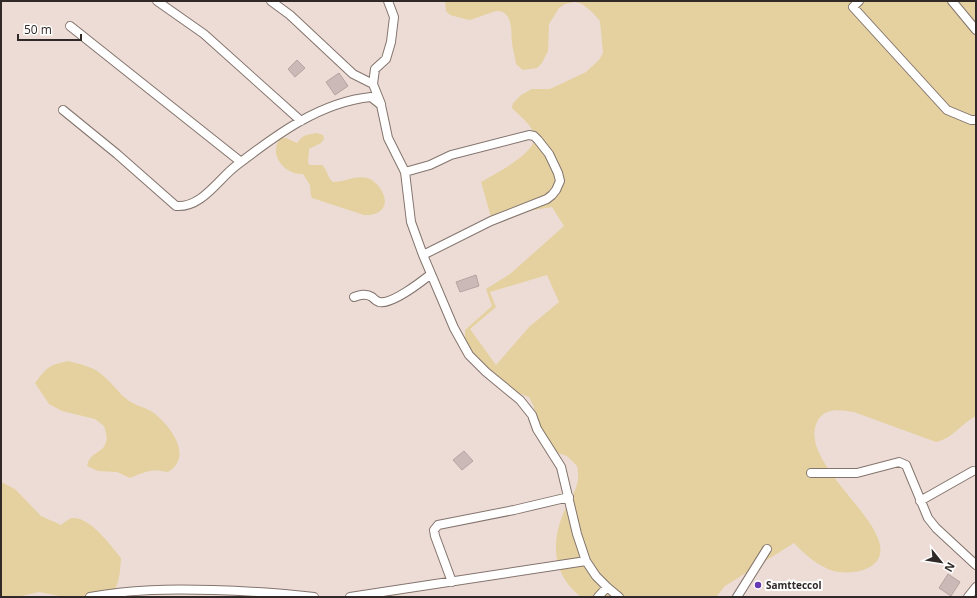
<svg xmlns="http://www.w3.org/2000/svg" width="977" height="598" font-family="'Open Sans',sans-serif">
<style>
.green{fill:#e4d19f;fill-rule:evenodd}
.building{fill:#cbb9b7;stroke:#b5a3a1}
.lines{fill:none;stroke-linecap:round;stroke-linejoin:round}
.minor-casing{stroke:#83746d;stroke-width:10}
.minor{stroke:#fff;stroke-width:8}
.poi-dot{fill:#663ab2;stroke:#fff;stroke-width:1.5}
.labels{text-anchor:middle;stroke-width:4;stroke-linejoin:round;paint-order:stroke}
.poi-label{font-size:10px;font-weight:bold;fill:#302927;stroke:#fff;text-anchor:start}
</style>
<rect width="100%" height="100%" fill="#eddcd5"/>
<path class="green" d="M 445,1 L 976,1 L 976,416 C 962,423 952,439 936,442 L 854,412 C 841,410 826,407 818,420 C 797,457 873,509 880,545 C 885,572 848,576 830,570 C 816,564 804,554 794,543 L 725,586 L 716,597 L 581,597 C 554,576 550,546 563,514 C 567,504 575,494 577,484 C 579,479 578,471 577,466 L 567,456 L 555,452 L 536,421 L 534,407 L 529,397 L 516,392 L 481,369 L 465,340 L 465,330 L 492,306 L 486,289 L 510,274 L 564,226 L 552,207 L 491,217 L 481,182 C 494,174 540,152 534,134 C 531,124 519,115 512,108 L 513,103 L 521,95 L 532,89 L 550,89 L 586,72 L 599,60 L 603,53 L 600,21 L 592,12 L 582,4 L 575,2 L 565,4 L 559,8 L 549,24 L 548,51 L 542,63 L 537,68 L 523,70 L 516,64 C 515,57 513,50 512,43 C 511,31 513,10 496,11 L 470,20 L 461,18 L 450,15 L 446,11 ZM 547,275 L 559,302 L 529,327 L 496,365 L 470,329 L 496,307 L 490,292 Z
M 317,133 L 323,135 L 324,139 L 321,143 L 309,149 L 308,163 L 310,165 L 322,165 C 328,170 327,178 333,182 C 345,182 355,175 367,178 C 379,181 393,203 379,212 C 374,215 369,215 364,215 L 312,198 L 311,196 L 310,185 L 303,174 C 284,175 267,153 281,138 L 286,138 L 297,143 C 304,134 306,135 317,133 Z
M 68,361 C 79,364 91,366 100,373 C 111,381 118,393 129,401 C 137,406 147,408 154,413 C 170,426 194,456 168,472 C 152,468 144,472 130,478 L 117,472 L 98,471 L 87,466 C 90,451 103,454 106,442 C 108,437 105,430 104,426 L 95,419 L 62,411 L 49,404 L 35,383 C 47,367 49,365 68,361 Z
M 1,482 L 15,489 L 41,516 L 61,525 C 65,522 68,519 72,518 C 90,516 111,546 121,558 C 120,571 120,583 112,594 L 98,597 L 65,597 L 39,592 L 18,597 L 1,596 Z"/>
<path class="building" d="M 297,60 L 305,68 L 295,77 L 288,69 Z
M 339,73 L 348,86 L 335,95 L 326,82 Z
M 476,275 L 479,286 L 460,292 L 456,282 Z
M 464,451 L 473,461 L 462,470 L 453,460 Z
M 948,574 L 960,582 L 951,596 L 939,588 Z"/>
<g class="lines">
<g class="minor-casing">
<path id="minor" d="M 157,1 L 204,34 L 301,121
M 271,1 L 290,15 L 353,74 L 373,84
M 859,1 L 853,7 L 947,110 L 971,120 L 976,120
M 952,1 L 976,30
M 70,26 L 241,162
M 381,104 L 373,84 L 375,69 L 386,59 L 391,42 L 394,17 L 388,1
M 63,110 L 117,154 L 176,206 C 202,208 218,179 237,165 C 276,135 320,102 371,97 L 381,105 L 388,138 L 405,172 L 411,222 L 423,255 L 454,328 L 469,355 L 486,372 L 520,400 L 532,415 L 537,429 L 561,467 L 577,534 L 586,561 L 596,576 L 607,587 L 619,597
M 405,172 L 430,165 L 451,155 L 529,135 L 534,136 L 538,140 L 549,154 L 558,173 L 560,181 L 556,190 L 552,195 L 547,199 L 491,221 L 423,255
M 354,297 C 360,295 366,293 372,297 C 374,299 376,301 379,302 C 391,305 421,282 431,274
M 811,473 L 857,473 L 899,462 L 906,465 L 928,518 L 936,528 L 976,565
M 920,501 L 973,471
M 452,582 L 435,536 L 434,530 L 438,525 L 514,510 L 569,497
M 90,597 C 131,589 171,589 213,590 C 247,591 280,593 314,597
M 350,597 L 586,561
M 598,597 L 607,587
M 737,597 L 767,549
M 968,597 L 976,587"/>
</g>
<use href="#minor" class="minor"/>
</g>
<circle class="poi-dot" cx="758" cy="585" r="4"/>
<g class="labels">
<g class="poi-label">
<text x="766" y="589">Samtteccol</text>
</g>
</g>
<rect width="977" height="598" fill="none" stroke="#302927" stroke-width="4"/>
<g transform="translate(941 562) rotate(120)" stroke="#ffffff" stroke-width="3" paint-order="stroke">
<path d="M0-3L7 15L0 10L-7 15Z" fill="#302927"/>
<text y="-6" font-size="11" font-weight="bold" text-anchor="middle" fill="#302927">N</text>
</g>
<path d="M18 34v6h63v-6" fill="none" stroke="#302927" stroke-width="2"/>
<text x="24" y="34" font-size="12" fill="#302927" stroke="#ffffff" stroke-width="3" paint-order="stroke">50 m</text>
</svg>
